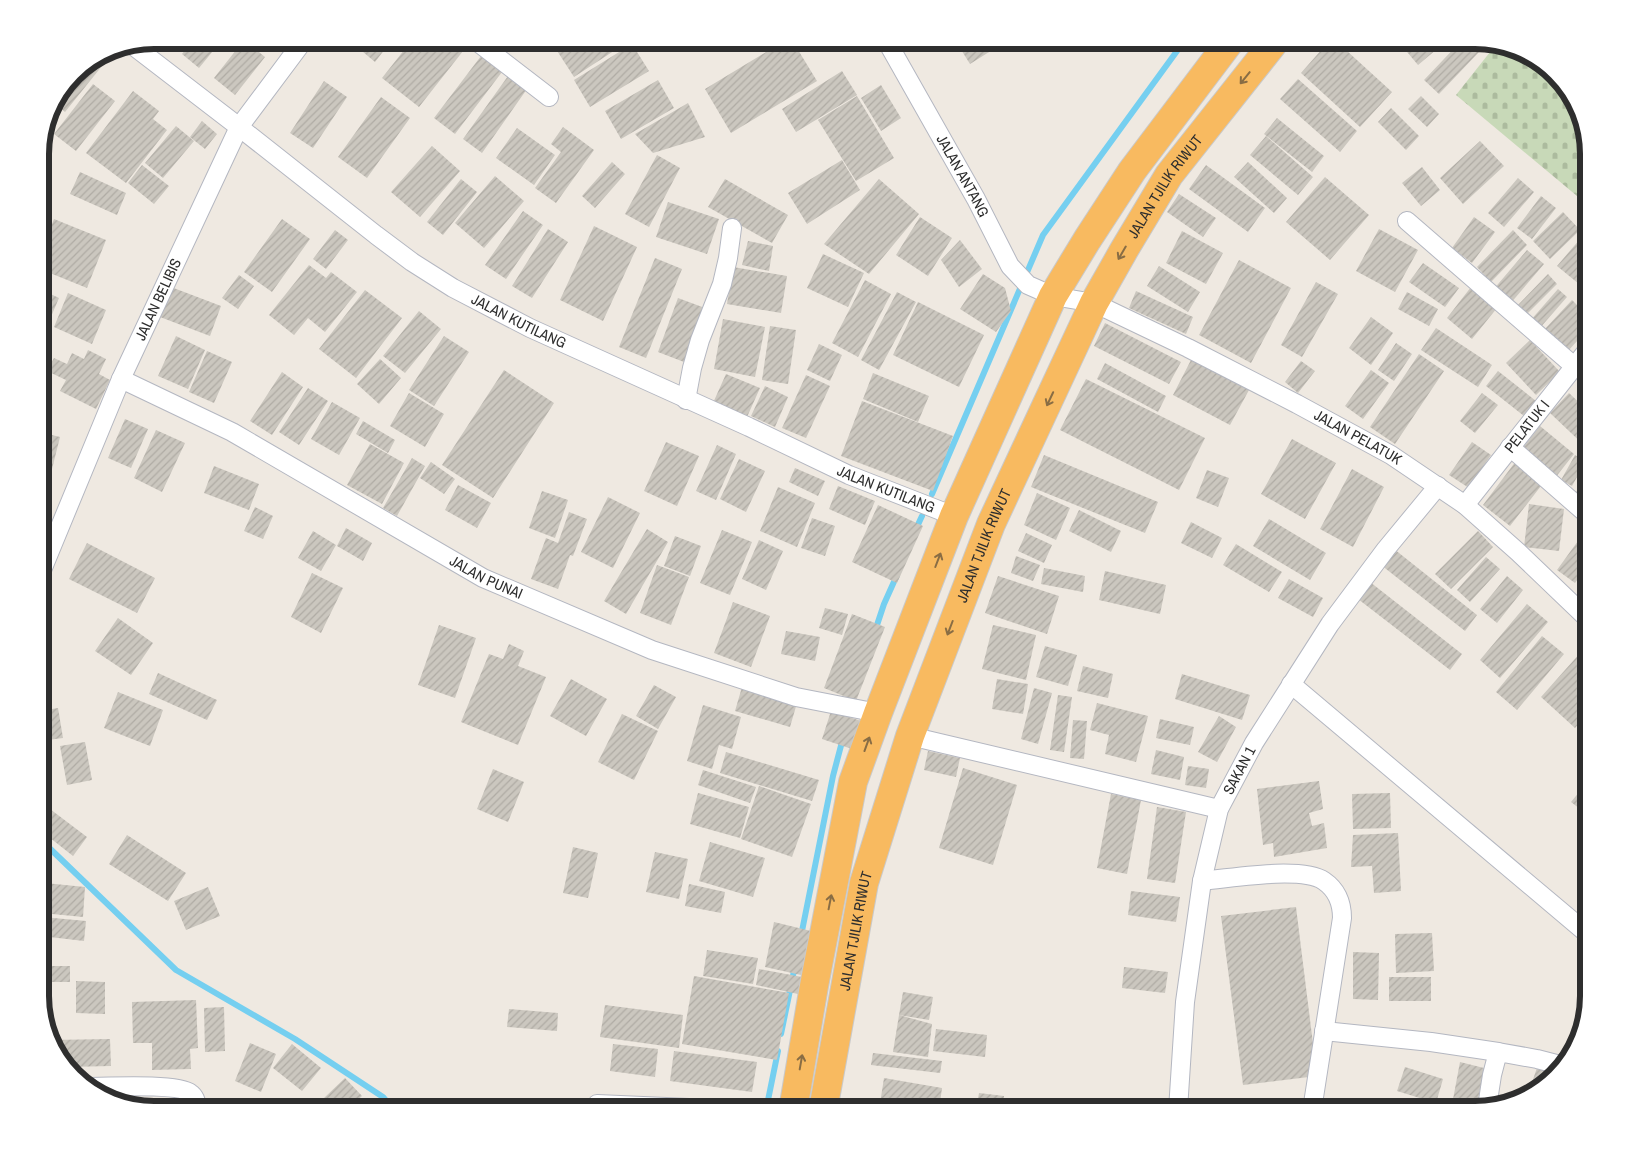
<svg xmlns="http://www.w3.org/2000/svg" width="1629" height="1150" font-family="'Archivo Narrow',sans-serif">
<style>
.cemetery{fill:url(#cemetery-stones)}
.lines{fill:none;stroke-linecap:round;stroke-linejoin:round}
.stream{stroke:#75cff0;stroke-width:6}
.building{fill:url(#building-hatch)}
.minor-casing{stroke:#b4b7c1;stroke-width:20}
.trunk-casing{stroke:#c9c9c9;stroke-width:30}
.minor{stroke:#fff;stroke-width:18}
.trunk{stroke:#f8ba60;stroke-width:28}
.oneway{stroke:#896d44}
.labels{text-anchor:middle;stroke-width:4;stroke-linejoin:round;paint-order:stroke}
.street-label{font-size:15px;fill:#2e2e2e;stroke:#fff}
.rim{fill:none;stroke:#2e2e2e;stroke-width:6}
</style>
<defs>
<pattern id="cemetery-stones" width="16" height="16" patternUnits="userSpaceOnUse" patternTransform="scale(1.25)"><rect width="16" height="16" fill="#c8d9b8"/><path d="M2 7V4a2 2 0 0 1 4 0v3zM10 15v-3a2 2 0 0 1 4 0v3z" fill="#acbb9e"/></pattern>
<pattern id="building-hatch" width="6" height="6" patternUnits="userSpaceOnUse" patternTransform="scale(1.25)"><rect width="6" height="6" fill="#cbc7bf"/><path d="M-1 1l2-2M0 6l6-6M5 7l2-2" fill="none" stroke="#afaba4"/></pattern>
</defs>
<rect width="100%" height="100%" fill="#efe9e1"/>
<path class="cemetery" d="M 1494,47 L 1544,63 L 1577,103 L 1589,154 L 1589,206 L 1456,95 Z"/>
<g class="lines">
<path class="stream" d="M 932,494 L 1043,235 L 1185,40
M 915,531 L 922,516
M 875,631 L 884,604 L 897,575
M 40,839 L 176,970 L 295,1039 L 383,1097 L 394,1110
M 801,936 L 833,776 L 843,738
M 781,1034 L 795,966
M 766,1110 L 778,1051"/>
</g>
<path class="building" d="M 193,40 L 222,40 L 199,68 L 182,54 Z
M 244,40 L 265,57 L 235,95 L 214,78 Z
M 351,40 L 392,40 L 375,62 L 350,41 Z
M 412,40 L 460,40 L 467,46 L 419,107 L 382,78 Z
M 550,40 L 628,40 L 629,41 L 574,77 Z
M 786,40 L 792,40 L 817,81 L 731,133 L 705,89 Z
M 955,40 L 1004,40 L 1005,42 L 970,64 Z
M 1330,40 L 1335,40 L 1392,92 L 1360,127 L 1301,73 Z
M 1397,40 L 1440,40 L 1443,44 L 1418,65 Z
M 1462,40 L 1466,40 L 1479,52 L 1439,94 L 1424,80 Z
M 632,44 L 649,71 L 590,107 L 574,80 Z
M 481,56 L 502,72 L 455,134 L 434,118 Z
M 94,59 L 102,66 L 65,112 L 53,102 L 79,68 Z
M 842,71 L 857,95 L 796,132 L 782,109 Z
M 508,76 L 527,89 L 482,153 L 463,139 Z
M 1298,79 L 1357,131 L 1340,152 L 1280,99 Z
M 658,80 L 674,108 L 621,139 L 605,111 Z
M 324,81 L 347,97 L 313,148 L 290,133 Z
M 93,84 L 115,101 L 76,151 L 54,134 Z
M 881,85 L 901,118 L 881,131 L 861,98 Z
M 133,91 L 159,111 L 153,119 L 167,130 L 126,183 L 86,153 Z
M 857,96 L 894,158 L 856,181 L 818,120 Z
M 1421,96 L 1439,114 L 1427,127 L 1408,109 Z
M 381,97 L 410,118 L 367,178 L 338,157 Z
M 688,103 L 705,137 L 653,153 L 635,134 Z
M 1391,108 L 1419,136 L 1406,150 L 1378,122 Z
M 1277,118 L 1324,156 L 1312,172 L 1264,134 Z
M 202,121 L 217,134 L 205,149 L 190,137 Z
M 176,126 L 194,141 L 163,178 L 145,163 Z
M 563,127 L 594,150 L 556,203 L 535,188 L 561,152 L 551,144 Z
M 517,128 L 555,155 L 534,185 L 496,158 Z
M 1266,136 L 1313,177 L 1298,195 L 1250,155 Z
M 1480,141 L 1504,166 L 1463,204 L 1440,178 Z
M 432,146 L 460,171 L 420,217 L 391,192 Z
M 657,155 L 680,168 L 649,227 L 625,214 Z
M 842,160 L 860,190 L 807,224 L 788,193 Z
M 612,162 L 625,174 L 595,208 L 582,196 Z
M 1248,162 L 1287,198 L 1274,213 L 1234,177 Z
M 142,165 L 169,186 L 154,204 L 128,183 Z
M 1206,165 L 1265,208 L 1248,232 L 1189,189 Z
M 1422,167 L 1440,190 L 1421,206 L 1402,183 Z
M 80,172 L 126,193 L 117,215 L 70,194 Z
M 495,176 L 524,201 L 484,248 L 455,223 Z
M 1325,177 L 1369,215 L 1330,260 L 1286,222 Z
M 1518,178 L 1534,192 L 1504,227 L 1488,213 Z
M 461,179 L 477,192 L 443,235 L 427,222 Z
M 725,179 L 788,215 L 772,243 L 708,207 Z
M 879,179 L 919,214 L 869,274 L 824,244 Z
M 1179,194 L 1216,218 L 1203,237 L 1167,212 Z
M 1541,196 L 1556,208 L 1532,239 L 1517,228 Z
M 668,202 L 719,219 L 707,254 L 656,237 Z
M 523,211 L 543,225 L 506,279 L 485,265 Z
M 1563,212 L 1580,230 L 1550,259 L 1533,241 Z
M 920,217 L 952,238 L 928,276 L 896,255 Z
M 1474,217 L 1495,232 L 1472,263 L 1452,248 Z
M 54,219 L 106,240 L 87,288 L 40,269 L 40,254 Z
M 282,219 L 310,239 L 272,292 L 244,272 Z
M 594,226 L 637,247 L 603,321 L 560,300 Z
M 548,229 L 568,242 L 532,298 L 512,286 Z
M 1379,229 L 1418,250 L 1395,292 L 1356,271 Z
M 335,230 L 348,240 L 326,269 L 313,259 Z
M 1513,230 L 1527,245 L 1491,282 L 1477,267 Z
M 1182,231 L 1223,253 L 1206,284 L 1166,263 Z
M 1586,232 L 1589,235 L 1589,273 L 1579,284 L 1557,266 Z
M 960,240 L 982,269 L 959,287 L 941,260 Z
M 748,241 L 773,246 L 769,271 L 742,265 Z
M 1527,250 L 1544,264 L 1510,304 L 1493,290 Z
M 823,254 L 864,273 L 848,307 L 807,288 Z
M 655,258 L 682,269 L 646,358 L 619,347 Z
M 1239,260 L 1291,288 L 1251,363 L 1199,335 Z
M 1423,263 L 1459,288 L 1445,307 L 1409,282 Z
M 309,265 L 326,278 L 331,272 L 357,292 L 325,332 L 308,318 L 294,335 L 269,315 Z
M 1159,266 L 1200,292 L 1188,312 L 1147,286 Z
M 733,267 L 787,276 L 781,313 L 727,304 Z
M 983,274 L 1005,288 L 1011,311 L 996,332 L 960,309 Z
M 1548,274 L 1557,284 L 1526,315 L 1517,306 Z
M 239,275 L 254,286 L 238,309 L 222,298 Z
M 865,280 L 891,294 L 858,357 L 832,343 Z
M 1316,282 L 1338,294 L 1302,357 L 1281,345 Z
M 171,287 L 221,306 L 210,336 L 160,317 Z
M 1471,287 L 1497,308 L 1472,339 L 1447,318 Z
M 40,289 L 59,298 L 50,319 L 40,315 Z
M 1558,289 L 1567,297 L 1539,329 L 1530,321 Z
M 365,290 L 402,318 L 356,378 L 319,349 Z
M 1136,291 L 1193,317 L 1186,334 L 1129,308 Z
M 897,292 L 916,302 L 879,370 L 861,360 Z
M 1407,292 L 1438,309 L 1429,326 L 1398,309 Z
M 68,293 L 106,310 L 92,344 L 54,327 Z
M 678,298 L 705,308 L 684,362 L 658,352 Z
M 1572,300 L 1589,317 L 1589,328 L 1567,352 L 1544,330 Z
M 918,302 L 984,335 L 959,387 L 893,355 Z
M 419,311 L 441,329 L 405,373 L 383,356 Z
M 1371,317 L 1393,333 L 1371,365 L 1349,348 Z
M 723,319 L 765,327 L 755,377 L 714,369 Z
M 1105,323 L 1181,362 L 1169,384 L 1094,346 Z
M 770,326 L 796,330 L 788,384 L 762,380 Z
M 1436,328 L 1492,365 L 1478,387 L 1421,350 Z
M 176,336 L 205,350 L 188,389 L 158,376 Z
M 444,336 L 469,352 L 434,406 L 409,390 Z
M 1530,340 L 1560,372 L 1536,395 L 1506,363 Z
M 1396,343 L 1412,354 L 1394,381 L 1378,370 Z
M 819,344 L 842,355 L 830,381 L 807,370 Z
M 88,350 L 106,359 L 99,374 L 110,380 L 96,409 L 60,391 L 66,380 L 47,371 L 54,358 L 67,364 L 72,353 L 84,359 Z
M 207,351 L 232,362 L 214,403 L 189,392 Z
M 1419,354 L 1444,371 L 1395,444 L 1370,427 Z
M 380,359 L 401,378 L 379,404 L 357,384 Z
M 1191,360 L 1249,390 L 1230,425 L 1173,395 Z
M 1301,361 L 1315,371 L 1298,393 L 1285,382 Z
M 1105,363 L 1166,396 L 1158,412 L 1097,379 Z
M 504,370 L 554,403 L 493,498 L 442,465 Z
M 1371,370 L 1389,383 L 1363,419 L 1345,406 Z
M 1498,371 L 1536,401 L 1524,416 L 1486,386 Z
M 282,372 L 303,387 L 272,435 L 250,421 Z
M 873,373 L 929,396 L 918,422 L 863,399 Z
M 726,374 L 760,388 L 747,417 L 713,403 Z
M 806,375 L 830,386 L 806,438 L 782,428 Z
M 1086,379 L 1205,438 L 1179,490 L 1060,430 Z
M 765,386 L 788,397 L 775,427 L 751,416 Z
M 308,388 L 328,401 L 299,445 L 279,432 Z
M 409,393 L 444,414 L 425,447 L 390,426 Z
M 1482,393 L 1498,405 L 1475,433 L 1460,421 Z
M 1569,393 L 1589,412 L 1589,450 L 1550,413 Z
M 862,401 L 953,436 L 933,491 L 841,456 Z
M 332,402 L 360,418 L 339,455 L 311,439 Z
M 125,419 L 148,429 L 131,468 L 108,458 Z
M 363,421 L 395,440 L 388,453 L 356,434 Z
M 1540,426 L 1574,454 L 1555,478 L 1521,450 Z
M 156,430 L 185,443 L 162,492 L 134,478 Z
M 40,432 L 60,437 L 52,469 L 40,466 Z
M 1292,439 L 1336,463 L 1305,519 L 1261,494 Z
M 666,442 L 699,456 L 677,506 L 644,491 Z
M 1472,442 L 1491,455 L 1469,488 L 1449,475 Z
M 370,444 L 404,463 L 382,504 L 347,485 Z
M 717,445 L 736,454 L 716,500 L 696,491 Z
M 1044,455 L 1158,502 L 1145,533 L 1031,487 Z
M 1575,455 L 1586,461 L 1572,486 L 1561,480 Z
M 412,458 L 425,466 L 397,516 L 383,508 Z
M 739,459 L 765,471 L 746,512 L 720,499 Z
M 1516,461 L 1544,482 L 1510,526 L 1483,505 Z
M 431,462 L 455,479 L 444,494 L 420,478 Z
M 214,466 L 259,484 L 249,510 L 204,493 Z
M 795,468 L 825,481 L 818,496 L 789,482 Z
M 1352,469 L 1384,487 L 1353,547 L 1320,529 Z
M 1207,470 L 1229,478 L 1218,507 L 1196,498 Z
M 1589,473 L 1589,484 L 1581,496 L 1576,492 Z
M 458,485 L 491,503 L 477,528 L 445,510 Z
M 838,486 L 875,501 L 865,525 L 829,509 Z
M 778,487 L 815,503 L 797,547 L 760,531 Z
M 542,491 L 568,500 L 555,538 L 529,528 Z
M 1037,493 L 1070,508 L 1056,540 L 1024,525 Z
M 608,497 L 640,513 L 613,568 L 581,552 Z
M 1529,504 L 1564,509 L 1559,551 L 1524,547 Z
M 878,505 L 923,526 L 897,583 L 852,562 Z
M 255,507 L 273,516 L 263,539 L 244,531 Z
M 1079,510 L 1121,531 L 1111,552 L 1069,531 Z
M 569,512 L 587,519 L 573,556 L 570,555 L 558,589 L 531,579 L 546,538 L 558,543 Z
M 812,518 L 835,526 L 825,556 L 801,548 Z
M 1269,519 L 1326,553 L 1310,580 L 1253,546 Z
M 1191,522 L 1222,538 L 1212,558 L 1181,543 Z
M 346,528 L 372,543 L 363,561 L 337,546 Z
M 647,529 L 668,542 L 626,614 L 604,601 Z
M 722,530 L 752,542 L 730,595 L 700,583 Z
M 313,531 L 336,545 L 321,571 L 298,558 Z
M 1478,531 L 1493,547 L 1451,589 L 1435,574 Z
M 1026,533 L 1052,545 L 1044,563 L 1018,551 Z
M 1583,534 L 1589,538 L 1589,564 L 1575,583 L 1557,570 Z
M 675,536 L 701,546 L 690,576 L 664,566 Z
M 759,540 L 783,551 L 766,590 L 742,579 Z
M 87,543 L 155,578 L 137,613 L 69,579 Z
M 1236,544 L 1282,572 L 1269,592 L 1223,565 Z
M 1394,549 L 1477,615 L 1465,631 L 1381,565 Z
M 1016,556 L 1040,565 L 1033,581 L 1011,573 Z
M 1486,557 L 1500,569 L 1470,602 L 1457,590 Z
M 657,565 L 689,577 L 671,625 L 640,613 Z
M 1044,568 L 1085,576 L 1083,592 L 1041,584 Z
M 1105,571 L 1166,585 L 1160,614 L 1099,600 Z
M 312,573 L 343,588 L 321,633 L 291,617 Z
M 998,576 L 1059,596 L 1047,634 L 985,613 Z
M 1507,576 L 1523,590 L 1497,623 L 1480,609 Z
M 1289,579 L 1323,598 L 1313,617 L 1278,598 Z
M 1370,582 L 1462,654 L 1450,670 L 1358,599 Z
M 1589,583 L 1589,605 L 1578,594 Z
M 733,602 L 770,616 L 751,667 L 714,653 Z
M 1527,604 L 1548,622 L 1500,678 L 1480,660 Z
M 825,608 L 848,614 L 842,635 L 819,628 Z
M 852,614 L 885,627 L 856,701 L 824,688 Z
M 118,618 L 153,643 L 131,675 L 95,651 Z
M 439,625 L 476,638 L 455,698 L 418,685 Z
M 993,625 L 1036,635 L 1026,680 L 982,669 Z
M 786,631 L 820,637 L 815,661 L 781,654 Z
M 1542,636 L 1564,654 L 1517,710 L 1496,692 Z
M 1589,643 L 1589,712 L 1575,728 L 1541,697 Z
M 509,644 L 524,651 L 518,666 L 546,677 L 518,745 L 461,722 L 489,654 L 503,659 Z
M 1045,646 L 1077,655 L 1068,686 L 1036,677 Z
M 1083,666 L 1113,674 L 1108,698 L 1077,691 Z
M 158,673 L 217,700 L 207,720 L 149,694 Z
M 1182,674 L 1250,695 L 1242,720 L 1175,699 Z
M 571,679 L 607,699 L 586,736 L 550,716 Z
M 997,679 L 1028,684 L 1023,714 L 992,709 Z
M 654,685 L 676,697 L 658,729 L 636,716 Z
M 742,687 L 797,703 L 790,727 L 735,711 Z
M 1034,688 L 1052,693 L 1038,744 L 1021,739 Z
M 118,692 L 163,710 L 150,746 L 104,728 Z
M 1058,695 L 1072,697 L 1064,752 L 1050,750 Z
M 1097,703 L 1148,716 L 1136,762 L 1105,754 L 1109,735 L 1090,730 Z
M 703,705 L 741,717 L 732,749 L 719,745 L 712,769 L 687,761 Z
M 58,708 L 63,738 L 40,741 L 40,711 Z
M 831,711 L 861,721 L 852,749 L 822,739 Z
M 622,714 L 658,731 L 634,780 L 598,762 Z
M 1219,716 L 1236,727 L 1217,762 L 1198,752 Z
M 1160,719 L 1194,727 L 1190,745 L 1156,738 Z
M 1073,720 L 1087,721 L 1084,759 L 1070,758 Z
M 85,742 L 92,780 L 67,785 L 60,746 Z
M 1156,750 L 1184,757 L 1180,780 L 1151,774 Z
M 928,751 L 960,758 L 956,777 L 924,770 Z
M 726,752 L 819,780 L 812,801 L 720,773 Z
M 1188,766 L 1209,769 L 1206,788 L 1185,785 Z
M 963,768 L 1017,785 L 993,865 L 939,848 Z
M 493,769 L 524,782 L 508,822 L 477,809 Z
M 703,770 L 756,787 L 750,803 L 698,785 Z
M 1589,780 L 1589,816 L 1571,802 Z
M 1319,781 L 1323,809 L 1309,813 L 1312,826 L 1324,823 L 1327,848 L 1274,857 L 1273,843 L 1263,845 L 1257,789 Z
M 759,786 L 811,804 L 792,857 L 741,839 Z
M 698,793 L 749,807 L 740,838 L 690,824 Z
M 1390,793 L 1391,828 L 1353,829 L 1352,794 Z
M 1111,794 L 1141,800 L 1127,874 L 1097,868 Z
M 1157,807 L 1186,812 L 1175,883 L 1147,879 Z
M 50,809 L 87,837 L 73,856 L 40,830 L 40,822 Z
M 1398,833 L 1401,891 L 1374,893 L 1372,866 L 1351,867 L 1353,835 Z
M 127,835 L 186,873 L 168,901 L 109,864 Z
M 710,842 L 765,858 L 753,897 L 699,881 Z
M 573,847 L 598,853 L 588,898 L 563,893 Z
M 655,852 L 688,859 L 679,899 L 646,892 Z
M 45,883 L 85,887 L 83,917 L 42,913 Z
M 689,884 L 725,892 L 721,913 L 685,906 Z
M 208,887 L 220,916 L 186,930 L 174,901 Z
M 1131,891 L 1180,897 L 1176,922 L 1128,915 Z
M 1296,907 L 1317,1076 L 1243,1085 L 1221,916 Z
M 43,917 L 86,921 L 84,941 L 41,936 Z
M 774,922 L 811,931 L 801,975 L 765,967 Z
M 1432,933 L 1434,971 L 1396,973 L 1395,934 Z
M 40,941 L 44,942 L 43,963 L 40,963 Z
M 707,950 L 758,958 L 753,984 L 703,976 Z
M 1353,952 L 1379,953 L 1378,1000 L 1353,999 Z
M 40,966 L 70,966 L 70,982 L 40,982 Z
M 1124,967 L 1168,972 L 1165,993 L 1122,988 Z
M 759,969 L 802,977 L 798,994 L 756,985 Z
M 694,976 L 789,993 L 777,1060 L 682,1044 Z
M 1389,977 L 1431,977 L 1431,1001 L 1389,1001 Z
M 76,981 L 105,982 L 105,1014 L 76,1013 Z
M 903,992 L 933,997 L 929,1020 L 899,1015 Z
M 196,1000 L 198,1048 L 190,1049 L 191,1069 L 152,1070 L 152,1043 L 133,1043 L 132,1002 Z
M 605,1005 L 683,1015 L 679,1048 L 600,1037 Z
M 224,1007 L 225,1051 L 205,1052 L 204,1008 Z
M 509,1009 L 558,1013 L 557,1031 L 507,1027 Z
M 899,1015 L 932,1024 L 928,1057 L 893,1052 Z
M 936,1029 L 987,1035 L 985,1057 L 933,1051 Z
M 110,1039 L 111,1066 L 68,1067 L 52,1047 L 50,1040 Z
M 250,1043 L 276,1054 L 261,1092 L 235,1081 Z
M 292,1044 L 321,1068 L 302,1091 L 273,1068 Z
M 613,1044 L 658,1049 L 655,1077 L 610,1071 Z
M 674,1051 L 757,1062 L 752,1092 L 670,1081 Z
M 873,1053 L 942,1061 L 940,1073 L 871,1065 Z
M 1460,1062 L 1484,1068 L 1476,1110 L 1451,1110 Z
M 1539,1062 L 1560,1070 L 1527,1097 Z
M 1405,1067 L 1443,1079 L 1436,1103 L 1397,1091 Z
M 345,1078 L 362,1096 L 347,1110 L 334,1110 L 324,1098 Z
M 884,1078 L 942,1088 L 939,1110 L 879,1110 Z
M 979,1093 L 1004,1096 L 1003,1110 L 976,1110 Z
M 1339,1099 L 1366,1100 L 1365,1110 L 1338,1110 Z
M 126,1100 L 187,1106 L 187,1110 L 154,1110 Z
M 1373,1104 L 1399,1105 L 1398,1110 L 1373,1110 Z
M 1007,1106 L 1035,1109 L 1035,1110 L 1007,1110 Z"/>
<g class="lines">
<g class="minor-casing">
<g id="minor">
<path d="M 475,40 L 549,97"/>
<path id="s1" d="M 886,40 L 976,199 L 1010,266 L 1028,285 L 1053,296 L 1094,303 L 1188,348 L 1297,404 L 1391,455 L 1465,505 L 1518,552 L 1589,620"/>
<path id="s2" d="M 131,44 L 239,127 L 376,235 L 412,262 L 453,288 L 530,328 L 749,427 L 849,475 L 954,516"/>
<path d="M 1407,221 L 1574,366"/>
<path id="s3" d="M 121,379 L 232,432 L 483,578 L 652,650 L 796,697 L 878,713"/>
<path d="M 686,400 L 692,368 L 700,340 L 722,284 L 728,258 L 732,228"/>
<path d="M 1510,447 L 1589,516"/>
<path id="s4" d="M 1465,505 L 1589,348"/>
<path id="s5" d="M 40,575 L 121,379 L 239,127 L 304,40"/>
<path d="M 1291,684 L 1589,935"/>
<path d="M 910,736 L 1219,809"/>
<path d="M 1202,881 C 1230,878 1302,866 1324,881 C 1337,890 1342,903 1342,918 L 1312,1110"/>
<path d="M 1324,1031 L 1431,1042 L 1498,1052"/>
<path d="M 86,1087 C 104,1087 178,1083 190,1093 C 196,1097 197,1104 197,1110"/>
<path d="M 597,1104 L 735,1110"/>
<path d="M 1487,1107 L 1492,1075 L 1498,1052 L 1537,1059 L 1564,1066"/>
<path id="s6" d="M 1178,1110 L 1185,1002 L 1202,881 L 1219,809 L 1254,743 L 1330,624 L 1386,549 L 1438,486"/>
</g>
</g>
<g class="trunk-casing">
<g id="trunk">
<path d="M 793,1110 L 814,986 L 853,782 L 878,713 L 954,516 L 1053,296 L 1087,240 L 1132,171 L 1231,40"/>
<path id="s7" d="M 823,1110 L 864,883 L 910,736 L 991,524 L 1094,303 L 1124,250 L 1169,175 L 1276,40"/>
</g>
</g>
<use href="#minor" class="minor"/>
<use href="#trunk" class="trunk"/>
</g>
<defs><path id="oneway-shaft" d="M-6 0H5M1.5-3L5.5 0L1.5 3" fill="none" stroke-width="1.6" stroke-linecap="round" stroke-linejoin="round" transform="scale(1.25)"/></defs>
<g class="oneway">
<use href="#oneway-shaft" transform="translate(1245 78) rotate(129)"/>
<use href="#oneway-shaft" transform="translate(1122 253) rotate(120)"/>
<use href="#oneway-shaft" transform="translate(1050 399) rotate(115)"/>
<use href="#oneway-shaft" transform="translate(938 560) rotate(-69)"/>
<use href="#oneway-shaft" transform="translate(950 628) rotate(111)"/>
<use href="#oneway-shaft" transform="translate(867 744) rotate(-70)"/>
<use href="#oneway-shaft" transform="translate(830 902) rotate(-79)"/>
<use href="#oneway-shaft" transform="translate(801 1062) rotate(-80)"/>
</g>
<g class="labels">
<g class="street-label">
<text dy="5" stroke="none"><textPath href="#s1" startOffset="156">JALAN ANTANG</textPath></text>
<text dy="5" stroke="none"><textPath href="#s7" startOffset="992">JALAN TJILIK RIWUT</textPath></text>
<text dy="5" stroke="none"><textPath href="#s5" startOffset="300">JALAN BELIBIS</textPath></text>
<text dy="5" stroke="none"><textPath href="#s2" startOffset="478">JALAN KUTILANG</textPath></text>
<text dy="5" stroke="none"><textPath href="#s4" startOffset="100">PELATUK I</textPath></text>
<text dy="5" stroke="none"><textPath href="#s1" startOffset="649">JALAN PELATUK</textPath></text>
<text dy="5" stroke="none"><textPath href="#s2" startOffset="882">JALAN KUTILANG</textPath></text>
<text dy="5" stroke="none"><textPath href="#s7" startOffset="589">JALAN TJILIK RIWUT</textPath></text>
<text dy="5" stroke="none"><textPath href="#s3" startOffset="416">JALAN PUNAI</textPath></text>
<text dy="5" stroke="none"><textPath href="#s6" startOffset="348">SAKAN 1</textPath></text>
<text dy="5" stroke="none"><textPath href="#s7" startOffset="182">JALAN TJILIK RIWUT</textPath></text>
</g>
</g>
<path d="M0 0H1629V1150H0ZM154 49H1475A105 105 0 0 1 1580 154V996A105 105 0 0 1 1475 1101H154A105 105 0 0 1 49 996V154A105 105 0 0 1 154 49Z" fill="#fff" fill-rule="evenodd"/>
<path class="rim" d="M154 49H1475A105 105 0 0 1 1580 154V996A105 105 0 0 1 1475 1101H154A105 105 0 0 1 49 996V154A105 105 0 0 1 154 49Z"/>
</svg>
